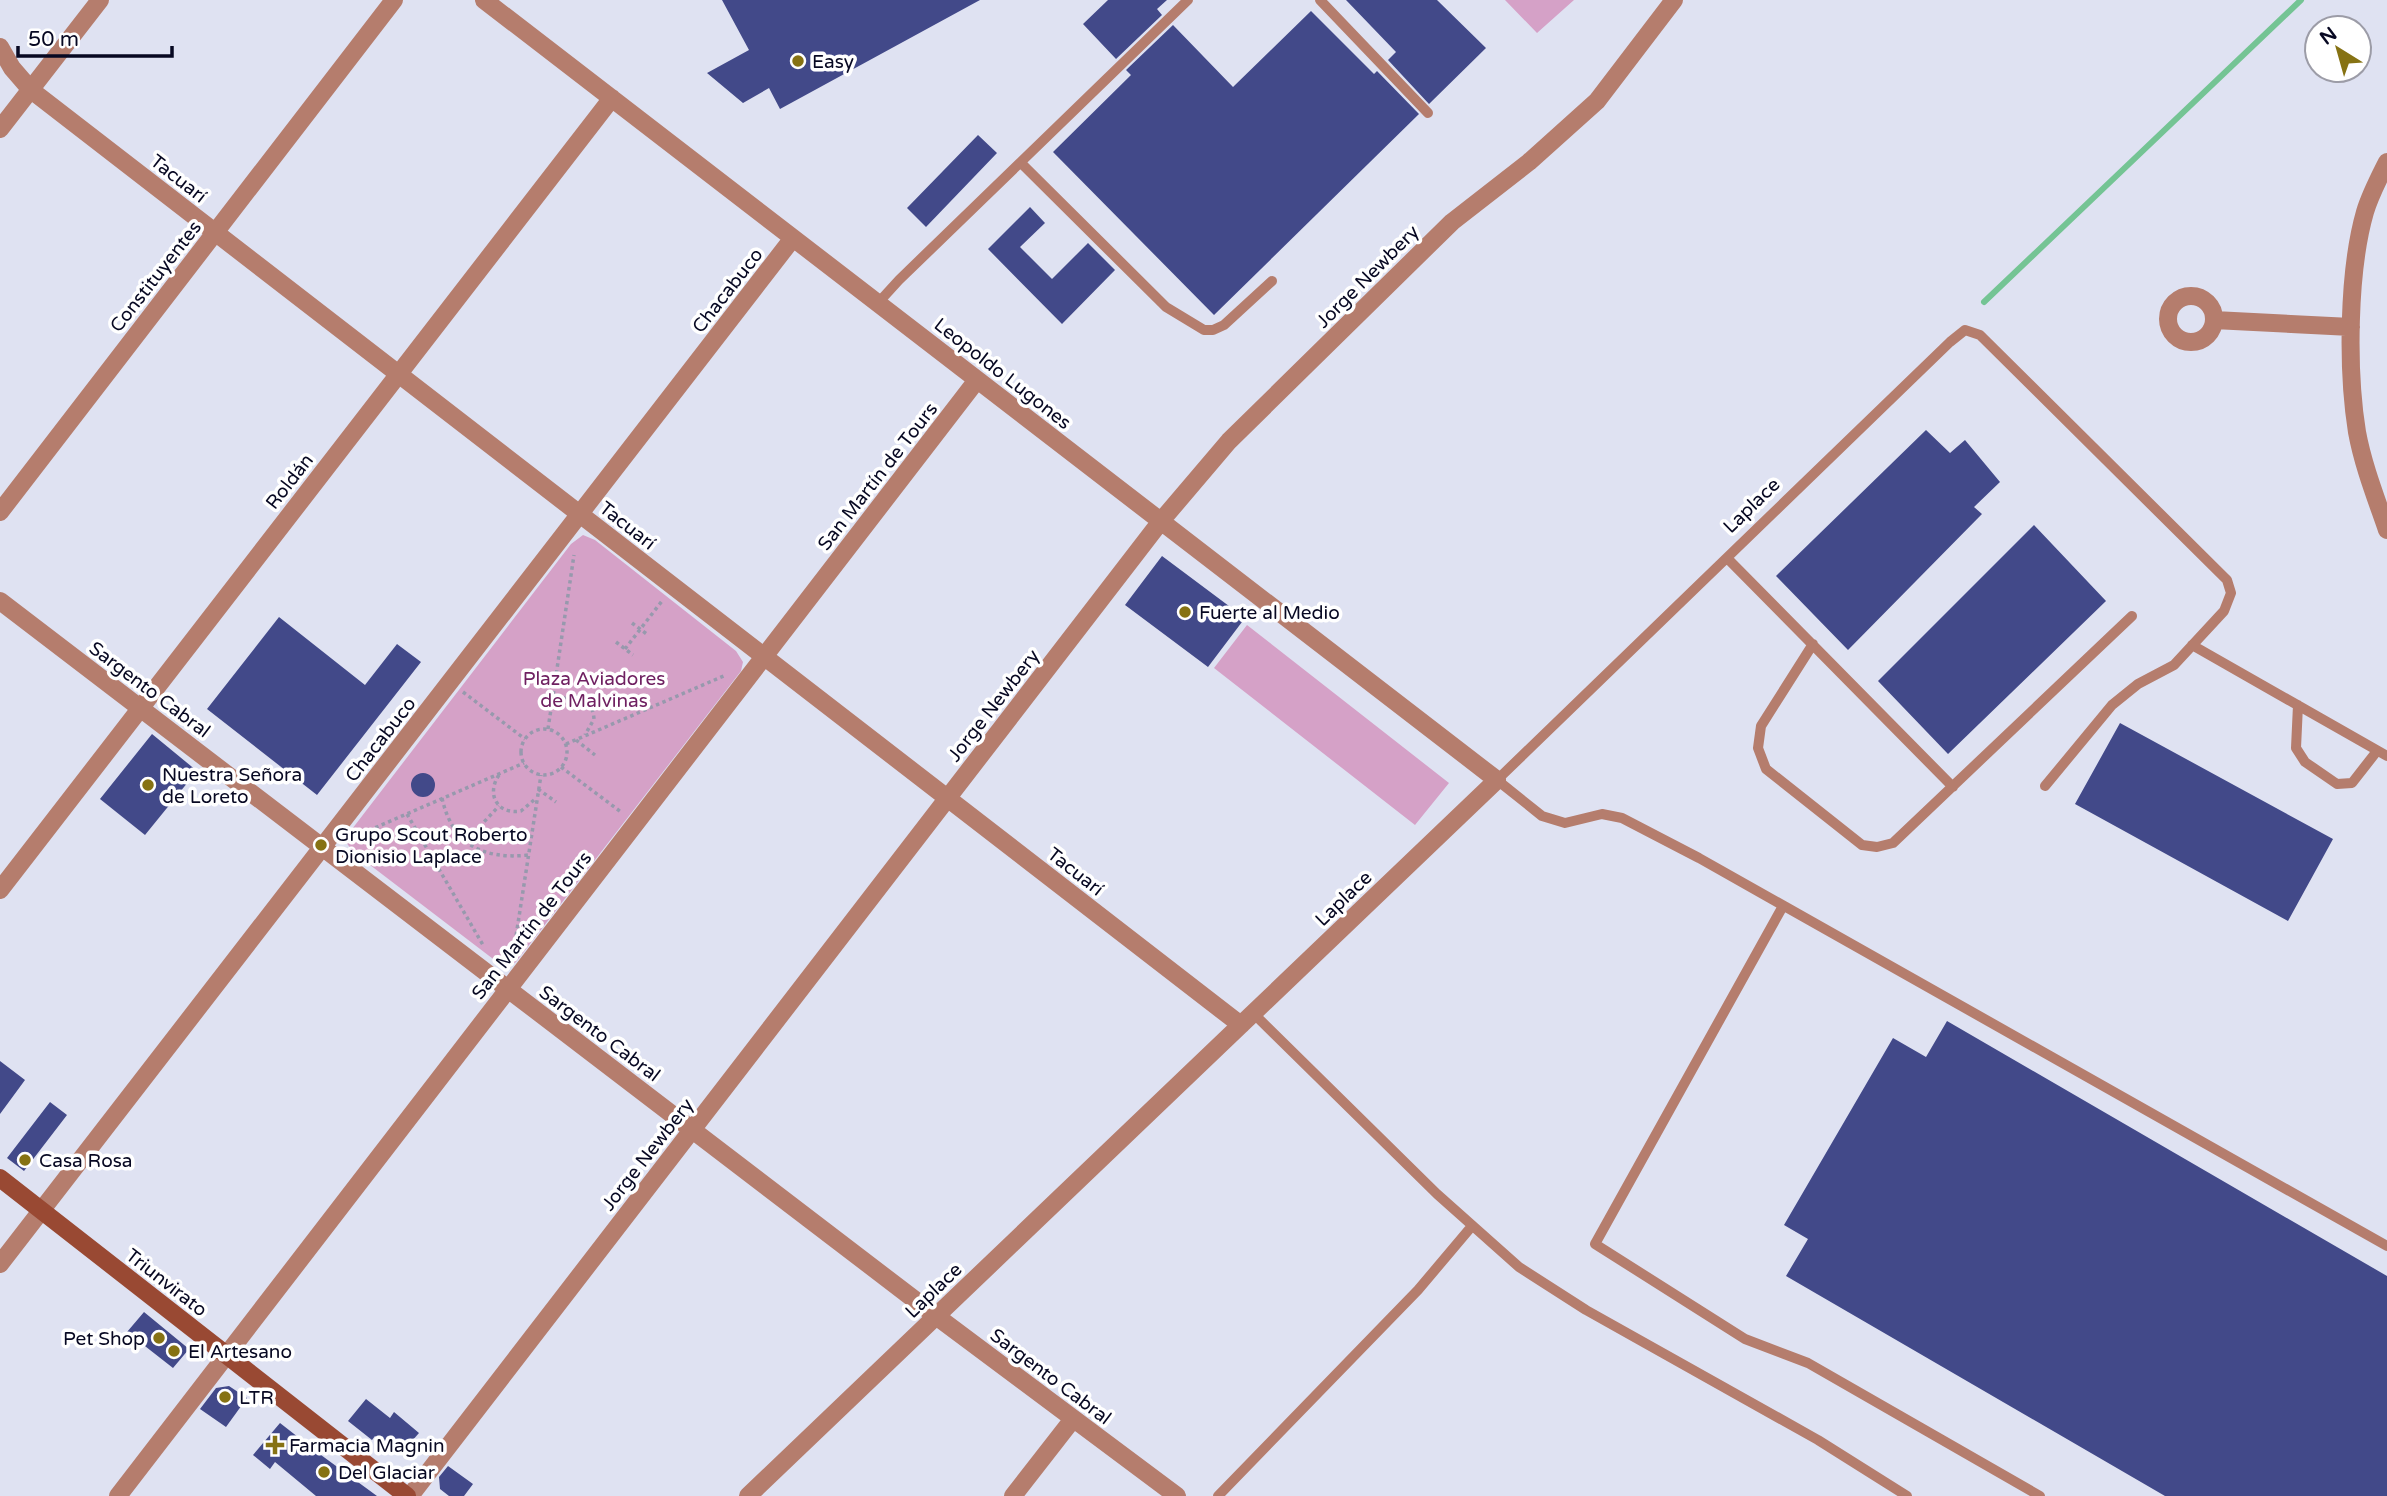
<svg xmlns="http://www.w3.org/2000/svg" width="2387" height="1496" font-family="'Varela Round',sans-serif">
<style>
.green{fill:#d5a1c7}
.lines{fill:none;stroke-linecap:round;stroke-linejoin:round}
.stream{stroke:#74c494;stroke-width:6}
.building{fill:#424989}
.path{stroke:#9799ad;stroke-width:3.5;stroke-dasharray:3.5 3.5;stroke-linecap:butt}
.lane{stroke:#b57d6d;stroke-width:10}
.street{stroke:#b57d6d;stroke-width:18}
.secondary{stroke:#994933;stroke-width:18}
.poi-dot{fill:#867213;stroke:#fff;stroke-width:2.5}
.labels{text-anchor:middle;stroke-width:7;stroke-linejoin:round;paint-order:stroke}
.poi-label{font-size:19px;fill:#070822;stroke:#fff;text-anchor:start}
.street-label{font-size:19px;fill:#070822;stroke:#fff}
.park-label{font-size:19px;fill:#6f2061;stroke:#fff}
</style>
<rect width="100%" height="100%" fill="#dfe2f2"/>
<path class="green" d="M 1505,0 L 1574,0 L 1537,33 Z
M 583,535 L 595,540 L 736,651 L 743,662 L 741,671 L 516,962 L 508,967 L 501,965 L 353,852 L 346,842 L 349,833 L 571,544 Z
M 1247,625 L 1449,783 L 1415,825 L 1214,668 Z"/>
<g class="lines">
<path class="stream" d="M 1984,302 L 2301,0"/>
</g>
<path class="building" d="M 722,0 L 980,0 L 780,109 L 769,88 L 743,103 L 707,73 L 749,50 Z
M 1108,0 L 1167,0 L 1157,9 L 1162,15 L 1116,59 L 1083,24 Z
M 1346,0 L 1437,0 L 1486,48 L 1429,104 L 1388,60 L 1396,52 Z
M 1311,11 L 1374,74 L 1377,71 L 1419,114 L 1214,315 L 1053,152 L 1131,75 L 1126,70 L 1173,25 L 1233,87 Z
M 978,135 L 997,153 L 926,227 L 907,208 Z
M 1030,207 L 1045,223 L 1020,247 L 1052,279 L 1088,243 L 1115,270 L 1062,324 L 988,249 Z
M 1926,430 L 1950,453 L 1965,440 L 2000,482 L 1974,507 L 1982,514 L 1848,650 L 1776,576 Z
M 2034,525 L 2106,601 L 1948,754 L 1878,681 Z
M 1162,556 L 1245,618 L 1208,667 L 1125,605 Z
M 279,617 L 365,685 L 397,644 L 421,662 L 317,795 L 207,709 Z
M 2120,723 L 2333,839 L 2288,921 L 2075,804 Z
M 152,734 L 197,771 L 145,835 L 100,799 Z
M411 785a12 12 0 1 1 24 0a12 12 0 1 1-24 0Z
M 1947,1021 L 2387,1276 L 2387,1496 L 2165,1496 L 1786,1276 L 1808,1239 L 1784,1225 L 1893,1038 L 1926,1057 Z
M 0,1061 L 25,1080 L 0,1114 Z
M 50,1102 L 67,1115 L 24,1171 L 7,1158 Z
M 144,1312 L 189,1349 L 173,1368 L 127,1332 Z
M 229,1386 L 247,1398 L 226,1427 L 200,1409 L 216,1388 Z
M 366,1399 L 390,1418 L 394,1412 L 419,1433 L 405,1449 L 393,1450 L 375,1436 L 372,1440 L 348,1421 Z
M 280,1423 L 321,1455 L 377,1496 L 316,1496 L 275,1462 L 270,1469 L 253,1455 Z
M 448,1466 L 473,1484 L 464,1496 L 449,1496 L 440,1489 L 439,1477 Z"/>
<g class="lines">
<path class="path" d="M 632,623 L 648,635
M 616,642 L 633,655
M 625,649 L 662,601
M 463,692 L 525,739
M 552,708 L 567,696 C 583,695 593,703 594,719 L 585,735
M 548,729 L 574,555
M521 752a23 23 0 1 1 46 0a23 23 0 1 1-46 0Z
M 576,740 L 595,755
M 566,744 L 726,675
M 561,767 L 621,812
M 499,775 C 486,794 497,815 521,811 L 534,800
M 538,789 L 556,802
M 442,798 C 452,844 483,860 528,855
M 407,814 L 483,945
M 356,836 L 524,763
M 465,842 L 499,806
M 514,949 L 541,775"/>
<path class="lane" d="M 1320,0 L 1428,113
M 1021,163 L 1166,307 L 1204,330 L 1213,330 L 1224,325 L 1272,281
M 878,303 L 899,280 L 1188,0
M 1727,558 L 1953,787
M 1813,644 L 1761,726 L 1758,748 L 1766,769 L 1862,845 L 1877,847 L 1893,843 L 2132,616
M 2192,645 L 2387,756
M 2298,705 L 2296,748 L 2305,762 L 2337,784 L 2352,783 L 2377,751
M 2045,786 L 2112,705 L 2138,684 L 2174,665 L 2224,611 L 2231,593 L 2227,580 L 1980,335 L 1965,330 L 1950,342 L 1497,780 L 1542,816 L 1565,823 L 1602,814 L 1622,818 L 1699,858 L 2387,1246
M 1783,906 L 1595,1244 L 1745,1339 L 1808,1363 L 2040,1496
M 1253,1013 L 1437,1194 L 1519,1267 L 1586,1310 L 1818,1440 L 1907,1496
M 1218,1496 L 1418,1290 L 1472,1226"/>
<path class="street" d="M 484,0 L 1497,780 L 748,1496
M 0,47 L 12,68 L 31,90 L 1241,1025
M 0,129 L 100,0
M 2387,162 C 2379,178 2370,195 2365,212 C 2348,271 2347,370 2357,432 C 2363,465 2376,498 2387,530
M2168 319a23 23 0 1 1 46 0a23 23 0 1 1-46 0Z
M 2214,320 L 2351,327
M 0,512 L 394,0
M 0,601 L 936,1316 L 1177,1496
M 0,890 L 612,98
M 0,1264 L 793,238
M 118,1496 L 977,380
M 410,1496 L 1161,521 L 1229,441 L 1452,222 L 1529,162 L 1597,101 L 1674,0
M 1013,1496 L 1073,1419"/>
<path class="secondary" d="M 0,1178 L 407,1496"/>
</g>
<g class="poi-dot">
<circle cx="798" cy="61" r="7"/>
<circle cx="1185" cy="612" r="7"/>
<circle cx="148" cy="785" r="7"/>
<circle cx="321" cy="845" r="7"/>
<circle cx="25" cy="1160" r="7"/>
<circle cx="159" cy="1338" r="7"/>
<circle cx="174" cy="1351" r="7"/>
<circle cx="225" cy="1397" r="7"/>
<path d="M271.5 1434.5h7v7h7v7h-7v7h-7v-7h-7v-7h7z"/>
<circle cx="324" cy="1472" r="7"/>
</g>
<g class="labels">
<g class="poi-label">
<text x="812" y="68">Easy</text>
<text x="1199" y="619">Fuerte al Medio</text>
<text x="162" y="781">Nuestra Señora<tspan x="162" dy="22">de Loreto</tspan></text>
<text x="335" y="841">Grupo Scout Roberto<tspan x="335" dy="22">Dionisio Laplace</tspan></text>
<text x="39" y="1167">Casa Rosa</text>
<text x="145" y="1345" text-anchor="end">Pet Shop</text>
<text x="188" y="1358">El Artesano</text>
<text x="239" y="1404">LTR</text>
<text x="289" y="1452">Farmacia Magnin</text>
<text x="338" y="1479">Del Glaciar</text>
</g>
<g class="street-label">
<text transform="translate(179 178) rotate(38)" y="7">Tacuarí</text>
<text transform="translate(155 276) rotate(-52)" y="7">Constituyentes</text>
<text transform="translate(1367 276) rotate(-45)" y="7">Jorge Newbery</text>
<text transform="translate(727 290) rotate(-52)" y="7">Chacabuco</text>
<text transform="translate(1003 373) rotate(38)" y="7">Leopoldo Lugones</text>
<text transform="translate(877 476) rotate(-52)" y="7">San Martín de Tours</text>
<text transform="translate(289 481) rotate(-52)" y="7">Roldán</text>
<text transform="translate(1751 505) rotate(-44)" y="7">Laplace</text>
<text transform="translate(628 525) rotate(38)" y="7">Tacuarí</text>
<text transform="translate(150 689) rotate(37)" y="7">Sargento Cabral</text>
<text transform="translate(993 705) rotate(-52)" y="7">Jorge Newbery</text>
<text transform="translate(380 739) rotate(-52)" y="7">Chacabuco</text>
<text transform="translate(1076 871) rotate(38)" y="7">Tacuarí</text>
<text transform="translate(1343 898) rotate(-44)" y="7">Laplace</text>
<text transform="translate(531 925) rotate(-52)" y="7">San Martín de Tours</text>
<text transform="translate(600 1033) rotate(37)" y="7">Sargento Cabral</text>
<text transform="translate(647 1154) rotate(-52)" y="7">Jorge Newbery</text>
<text transform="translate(167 1282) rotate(38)" y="7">Triunvirato</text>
<text transform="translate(933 1290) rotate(-44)" y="7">Laplace</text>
<text transform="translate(1051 1376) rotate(37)" y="7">Sargento Cabral</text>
</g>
<g class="park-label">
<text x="594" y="685">Plaza Aviadores<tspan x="594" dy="22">de Malvinas</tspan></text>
</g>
</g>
<g transform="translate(2338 49) rotate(323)"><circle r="33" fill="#ffffff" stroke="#9c9ca7" stroke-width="2"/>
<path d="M0-5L12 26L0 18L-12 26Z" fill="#867213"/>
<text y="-10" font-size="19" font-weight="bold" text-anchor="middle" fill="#070822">N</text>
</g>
<path d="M18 46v10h154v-10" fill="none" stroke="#070822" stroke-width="3.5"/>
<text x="28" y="46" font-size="21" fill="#070822" stroke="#ffffff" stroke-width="5" paint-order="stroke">50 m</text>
</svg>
